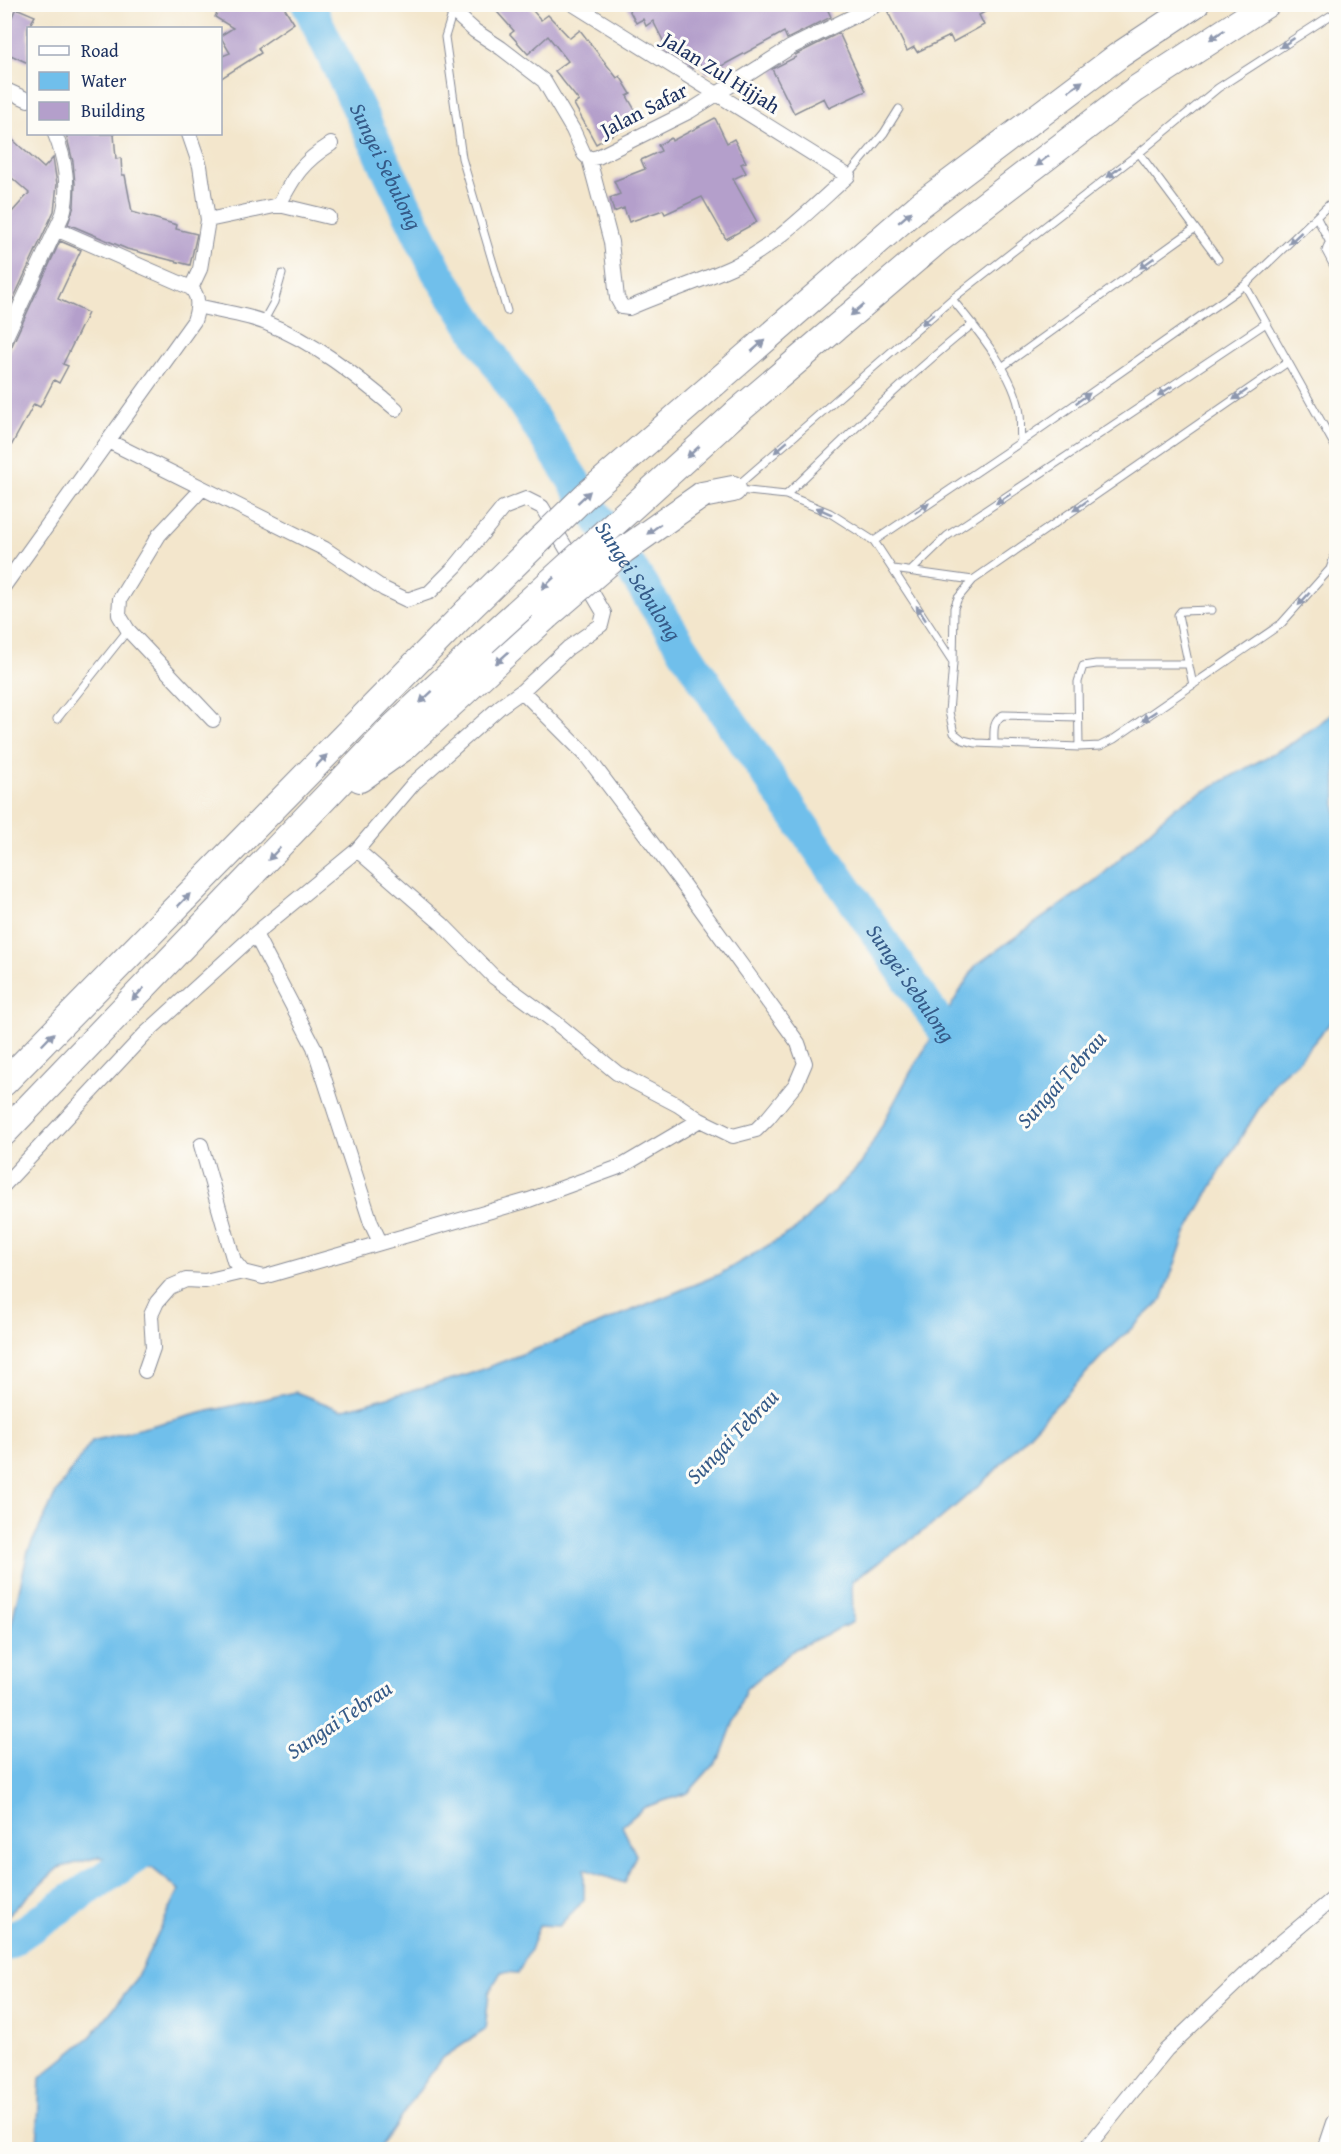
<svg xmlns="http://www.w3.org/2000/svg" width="1341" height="2154" font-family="'Gentium Book Plus',serif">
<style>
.water{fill:#70bfeb;stroke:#4677a4;stroke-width:1.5}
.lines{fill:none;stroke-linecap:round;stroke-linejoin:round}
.river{stroke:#70bfeb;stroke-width:33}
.building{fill:#b49fcb}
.service-casing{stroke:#878a95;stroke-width:9}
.minor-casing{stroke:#878a95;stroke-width:16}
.tertiary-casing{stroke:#878a95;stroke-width:20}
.motorway-casing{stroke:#878a95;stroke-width:28}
.service{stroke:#fff;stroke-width:7}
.minor{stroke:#fff;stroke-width:14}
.tertiary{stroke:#fff;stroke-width:18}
.motorway{stroke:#fff;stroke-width:26}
.motorway-bridge-casing{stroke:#878a95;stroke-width:28;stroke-linecap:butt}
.motorway-bridge{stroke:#fff;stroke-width:26}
.oneway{fill:#8d97ae}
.labels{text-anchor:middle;stroke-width:6;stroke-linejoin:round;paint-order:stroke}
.street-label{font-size:21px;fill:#1b2f5e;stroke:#fdfcf7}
.water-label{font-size:22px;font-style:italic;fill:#355a88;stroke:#fdfcf7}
</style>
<rect width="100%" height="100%" fill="#fdfcf7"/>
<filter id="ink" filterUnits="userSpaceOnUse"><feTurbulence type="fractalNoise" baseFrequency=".0167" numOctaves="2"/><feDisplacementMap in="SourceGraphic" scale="12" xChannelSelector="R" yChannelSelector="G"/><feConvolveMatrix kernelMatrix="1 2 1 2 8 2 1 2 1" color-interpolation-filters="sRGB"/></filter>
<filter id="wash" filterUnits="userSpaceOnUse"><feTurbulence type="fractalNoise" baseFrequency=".008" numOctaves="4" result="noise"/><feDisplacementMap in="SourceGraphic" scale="24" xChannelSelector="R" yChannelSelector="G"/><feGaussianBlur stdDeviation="1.35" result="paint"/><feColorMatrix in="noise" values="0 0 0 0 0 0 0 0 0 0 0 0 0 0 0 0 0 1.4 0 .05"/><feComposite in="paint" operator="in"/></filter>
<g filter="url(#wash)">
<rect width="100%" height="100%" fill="#f3e6cc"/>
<path class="water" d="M 1336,711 L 1336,1016 L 1300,1059 L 1278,1078 L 1225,1163 L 1186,1233 L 1162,1300 L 1104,1354 L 990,1476 L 939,1520 L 852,1581 L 853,1622 L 795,1649 L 746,1689 L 721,1756 L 688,1793 L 645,1807 L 622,1826 L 636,1855 L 624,1883 L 584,1869 L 584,1900 L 559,1926 L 539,1925 L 530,1950 L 518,1973 L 501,1972 L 489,1993 L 485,2030 L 441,2059 L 379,2149 L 37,2149 L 40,2078 L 91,2036 L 134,1983 L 179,1890 L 152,1868 L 99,1857 L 58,1868 L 5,1918 L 5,1652 L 28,1551 L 57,1491 L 92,1441 L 209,1411 L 296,1392 L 341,1410 L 467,1375 L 570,1336 L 720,1274 L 796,1229 L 861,1164 L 910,1073 L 976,965 L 1100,877 L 1175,807 L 1294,742 Z"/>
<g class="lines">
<g class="river">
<path id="s1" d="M 308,4 L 437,271 L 733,725 L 965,1061"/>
<path d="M 4,1945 L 165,1837"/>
</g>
</g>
<g id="blocks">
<path class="building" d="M 222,4 L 282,4 L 294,23 L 258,48 L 261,53 L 220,79 L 220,57 L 230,53 L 220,36 L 233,28 L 215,17 Z
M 490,4 L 527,4 L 541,20 L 548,15 L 570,38 L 580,30 L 617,78 L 620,76 L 631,94 L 627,96 L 640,119 L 596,144 L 574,104 L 579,101 L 555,71 L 568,61 L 548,36 L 528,54 L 510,34 L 514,31 Z
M 626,4 L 825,4 L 831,17 L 787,39 L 784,32 L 707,74 L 699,64 L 692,68 L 689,66 L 682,51 L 673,56 L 670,54 L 653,21 L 646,26 L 643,19 L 636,23 Z
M 904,4 L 1000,4 L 979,15 L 984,25 L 953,42 L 950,36 L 917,52 L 914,47 L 907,51 L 888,12 Z
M 16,8 L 35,16 L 28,28 L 28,63 L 4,52 L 4,34 Z
M 839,33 L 866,91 L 829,108 L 824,98 L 794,113 L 772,69 L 796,57 L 795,55 Z
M 715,118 L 727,143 L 734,139 L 746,162 L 741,164 L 746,173 L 733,179 L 757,222 L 726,239 L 702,197 L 665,214 L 663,210 L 629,222 L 624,208 L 614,212 L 610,198 L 620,194 L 614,181 L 645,169 L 641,160 L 661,151 L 658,145 L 671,138 L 672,141 Z
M 4,132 L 44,168 L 53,158 L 57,184 L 54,211 L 4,319 L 4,221 L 29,193 L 4,171 Z
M 66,134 L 114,134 L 116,159 L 121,158 L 122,175 L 125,175 L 132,212 L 177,225 L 176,229 L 197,234 L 190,265 L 127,249 L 68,224 L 74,206 L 75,184 L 73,162 Z
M 60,241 L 81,250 L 58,299 L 88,313 L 63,364 L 68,366 L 59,383 L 54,380 L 40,407 L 34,404 L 4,459 L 4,363 Z"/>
</g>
</g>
<g filter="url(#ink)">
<use href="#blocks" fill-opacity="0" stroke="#878a95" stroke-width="1.5"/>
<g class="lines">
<g class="service-casing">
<path id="service" d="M 453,11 L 445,37 L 462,158 L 507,311
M 1139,153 L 1218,259
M 848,176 L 884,133 L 899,109
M 1317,218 L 1330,243
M 1336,239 L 1328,245 L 1326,251 L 1336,270
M 1245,285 L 1336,448
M 952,299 C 976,328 1016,376 1020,414 C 1021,424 1020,433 1021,442
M 263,322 L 274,302 L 282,274
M 1288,362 L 973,580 L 958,598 L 954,608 L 953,663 L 949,712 L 954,733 L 963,740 L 976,743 L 1079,747 L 1100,746 L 1114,739 L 1281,624 L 1330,569 L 1336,551
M 1002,367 L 1194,229
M 737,486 L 952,299 L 1139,153 L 1218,88 L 1336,12
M 739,490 L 786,495 L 830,513 L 874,541 L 953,662
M 786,495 C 847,437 906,377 973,324
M 874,541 L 1021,442 L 1245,285 L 1336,198
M 893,569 L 973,580
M 912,570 L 947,536 L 1266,323
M 1193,685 L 1178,615 L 1181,611 L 1212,610
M 57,719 L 128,630
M 994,743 C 994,731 992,722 1003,715 L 1078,717
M 1079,747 L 1078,682 L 1083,666 L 1096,664 L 1188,664"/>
</g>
<g class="minor-casing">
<path id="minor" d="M 445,4 L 475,31 L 501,48 L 544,81 L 573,130 L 584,154 L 589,159 L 611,242 L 617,298 L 622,307 L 629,308 C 663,293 699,282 732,267 C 776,246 812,208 848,176 L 573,4
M 4,89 L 28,100
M 189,134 L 200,166 L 208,220
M 589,159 L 598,157 L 690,111 L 791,47 L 878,4
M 279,205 C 294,176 302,162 331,144
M 191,288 L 200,269 L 208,220 L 279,205 L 329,217
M 198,306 C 220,312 245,314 266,323 C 315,342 356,376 396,409
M 4,341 L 63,214 C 70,188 65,158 55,134
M 202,489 L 159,535 L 120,599 L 119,615 L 128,630 L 213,720
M 4,586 L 194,321 C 198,309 200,297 191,288 L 56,229
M 357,850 L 442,924 L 494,977 L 555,1022 L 617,1073 L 678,1105 L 700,1120 L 733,1136 L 756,1130 L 768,1118 L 796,1084 L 805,1063 L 798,1043 L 679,879 L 585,754 L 522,691
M 255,934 L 314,1047 L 371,1223 L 380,1242
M 201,1145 L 234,1261 L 243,1272 L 263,1277 L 529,1200 L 622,1166 L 700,1120
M 4,1185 L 144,1035 L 255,934 L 357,850 L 414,783 L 501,706 L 522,691 L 568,648 L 601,625 L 604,613 L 542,507 L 526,499 L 503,508 L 456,566 L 430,592 L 407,600 L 384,589 L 325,549 L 108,441
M 145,1371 L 153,1348 L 151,1315 L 157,1302 L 170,1287 L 186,1280 L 205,1281 L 243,1272
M 1085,2150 L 1166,2050 L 1266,1955 L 1336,1896"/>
</g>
<g class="tertiary-casing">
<path id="tertiary" d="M 1327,2150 L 1336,2123"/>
</g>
<g class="motorway-casing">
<path id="motorway" d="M 714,384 L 920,205 L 1118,56 L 1196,4
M 736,413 L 936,242 L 1136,89 L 1267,4
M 702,495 L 733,489
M 360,779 L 405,747 L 545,618
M 4,1083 L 467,611
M 4,1133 L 394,726 L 484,642"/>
</g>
<use href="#service" class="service"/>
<use href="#minor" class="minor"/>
<use href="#tertiary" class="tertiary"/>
<use href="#motorway" class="motorway"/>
<g class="motorway-bridge-casing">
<path id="motorway-bridge" d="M 467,611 L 587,494 L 714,384
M 545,618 L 624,550 L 702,495
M 484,642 L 736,413"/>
</g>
<use href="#motorway-bridge" class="motorway-bridge"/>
</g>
<defs><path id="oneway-solid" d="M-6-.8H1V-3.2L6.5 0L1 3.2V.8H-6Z" transform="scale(1.5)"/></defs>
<g class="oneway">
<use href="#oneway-solid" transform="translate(1217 35) rotate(147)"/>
<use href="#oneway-solid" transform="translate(1287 43) rotate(147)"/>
<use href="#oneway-solid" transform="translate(1076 86) rotate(-36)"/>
<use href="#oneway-solid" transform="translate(1042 161) rotate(142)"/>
<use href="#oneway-solid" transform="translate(1114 172) rotate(142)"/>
<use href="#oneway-solid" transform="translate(905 217) rotate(-41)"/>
<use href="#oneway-solid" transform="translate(1295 238) rotate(137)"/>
<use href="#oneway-solid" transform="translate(1147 263) rotate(144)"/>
<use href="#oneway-solid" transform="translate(857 310) rotate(139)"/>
<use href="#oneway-solid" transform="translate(928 319) rotate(139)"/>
<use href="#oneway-solid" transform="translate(758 346) rotate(-41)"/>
<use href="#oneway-solid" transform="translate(1165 391) rotate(146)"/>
<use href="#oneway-solid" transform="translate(1240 395) rotate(145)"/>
<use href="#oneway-solid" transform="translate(1083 398) rotate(-35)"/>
<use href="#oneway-solid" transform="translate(781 447) rotate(139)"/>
<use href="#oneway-solid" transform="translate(693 452) rotate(138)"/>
<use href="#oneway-solid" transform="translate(584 497) rotate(-43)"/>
<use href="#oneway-solid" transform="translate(1003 499) rotate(147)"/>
<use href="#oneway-solid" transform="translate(1080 506) rotate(145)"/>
<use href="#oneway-solid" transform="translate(922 508) rotate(-34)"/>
<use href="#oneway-solid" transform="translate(824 511) rotate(-156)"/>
<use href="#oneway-solid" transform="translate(654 529) rotate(144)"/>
<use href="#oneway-solid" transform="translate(548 583) rotate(137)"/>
<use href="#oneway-solid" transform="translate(1304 599) rotate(132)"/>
<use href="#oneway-solid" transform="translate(921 613) rotate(-123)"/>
<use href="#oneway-solid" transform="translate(502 658) rotate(138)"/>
<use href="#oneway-solid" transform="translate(426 697) rotate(137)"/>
<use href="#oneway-solid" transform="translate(1149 716) rotate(146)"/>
<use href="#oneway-solid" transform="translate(321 761) rotate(-46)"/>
<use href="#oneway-solid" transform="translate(274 854) rotate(134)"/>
<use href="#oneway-solid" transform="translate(184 900) rotate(-46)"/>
<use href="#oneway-solid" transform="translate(138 994) rotate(134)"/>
<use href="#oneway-solid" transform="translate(48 1039) rotate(-46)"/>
</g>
</g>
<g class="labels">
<g class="street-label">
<text transform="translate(721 73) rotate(32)" y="7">Jalan Zul Hijjah</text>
<text transform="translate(644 110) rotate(-27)" y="7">Jalan Safar</text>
</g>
<g class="water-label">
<text dy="8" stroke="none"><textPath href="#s1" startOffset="180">Sungei Sebulong</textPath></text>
<text dy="8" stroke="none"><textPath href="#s1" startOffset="666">Sungei Sebulong</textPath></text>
<text dy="8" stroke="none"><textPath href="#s1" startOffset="1152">Sungei Sebulong</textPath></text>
<text transform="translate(1061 1079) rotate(-48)" y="8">Sungai Tebrau</text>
<text transform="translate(732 1436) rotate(-46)" y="8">Sungai Tebrau</text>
<text transform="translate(339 1719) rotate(-34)" y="8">Sungai Tebrau</text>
</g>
</g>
<rect width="1341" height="2154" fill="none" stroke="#fdfcf7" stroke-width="24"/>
<rect x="27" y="27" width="195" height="108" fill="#fdfcf7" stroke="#a3aaba" stroke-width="1.5"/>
<rect x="39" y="46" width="30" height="9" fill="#ffffff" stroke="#a3aaba" stroke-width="1.5"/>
<text x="81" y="57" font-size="18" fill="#1b2f5e">Road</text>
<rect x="39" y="72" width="30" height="18" fill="#70bfeb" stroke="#a3aaba" stroke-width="1.5"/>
<text x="81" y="87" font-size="18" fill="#1b2f5e">Water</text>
<rect x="39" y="102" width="30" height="18" fill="#b49fcb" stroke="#a3aaba" stroke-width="1.5"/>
<text x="81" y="117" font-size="18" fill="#1b2f5e">Building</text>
</svg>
